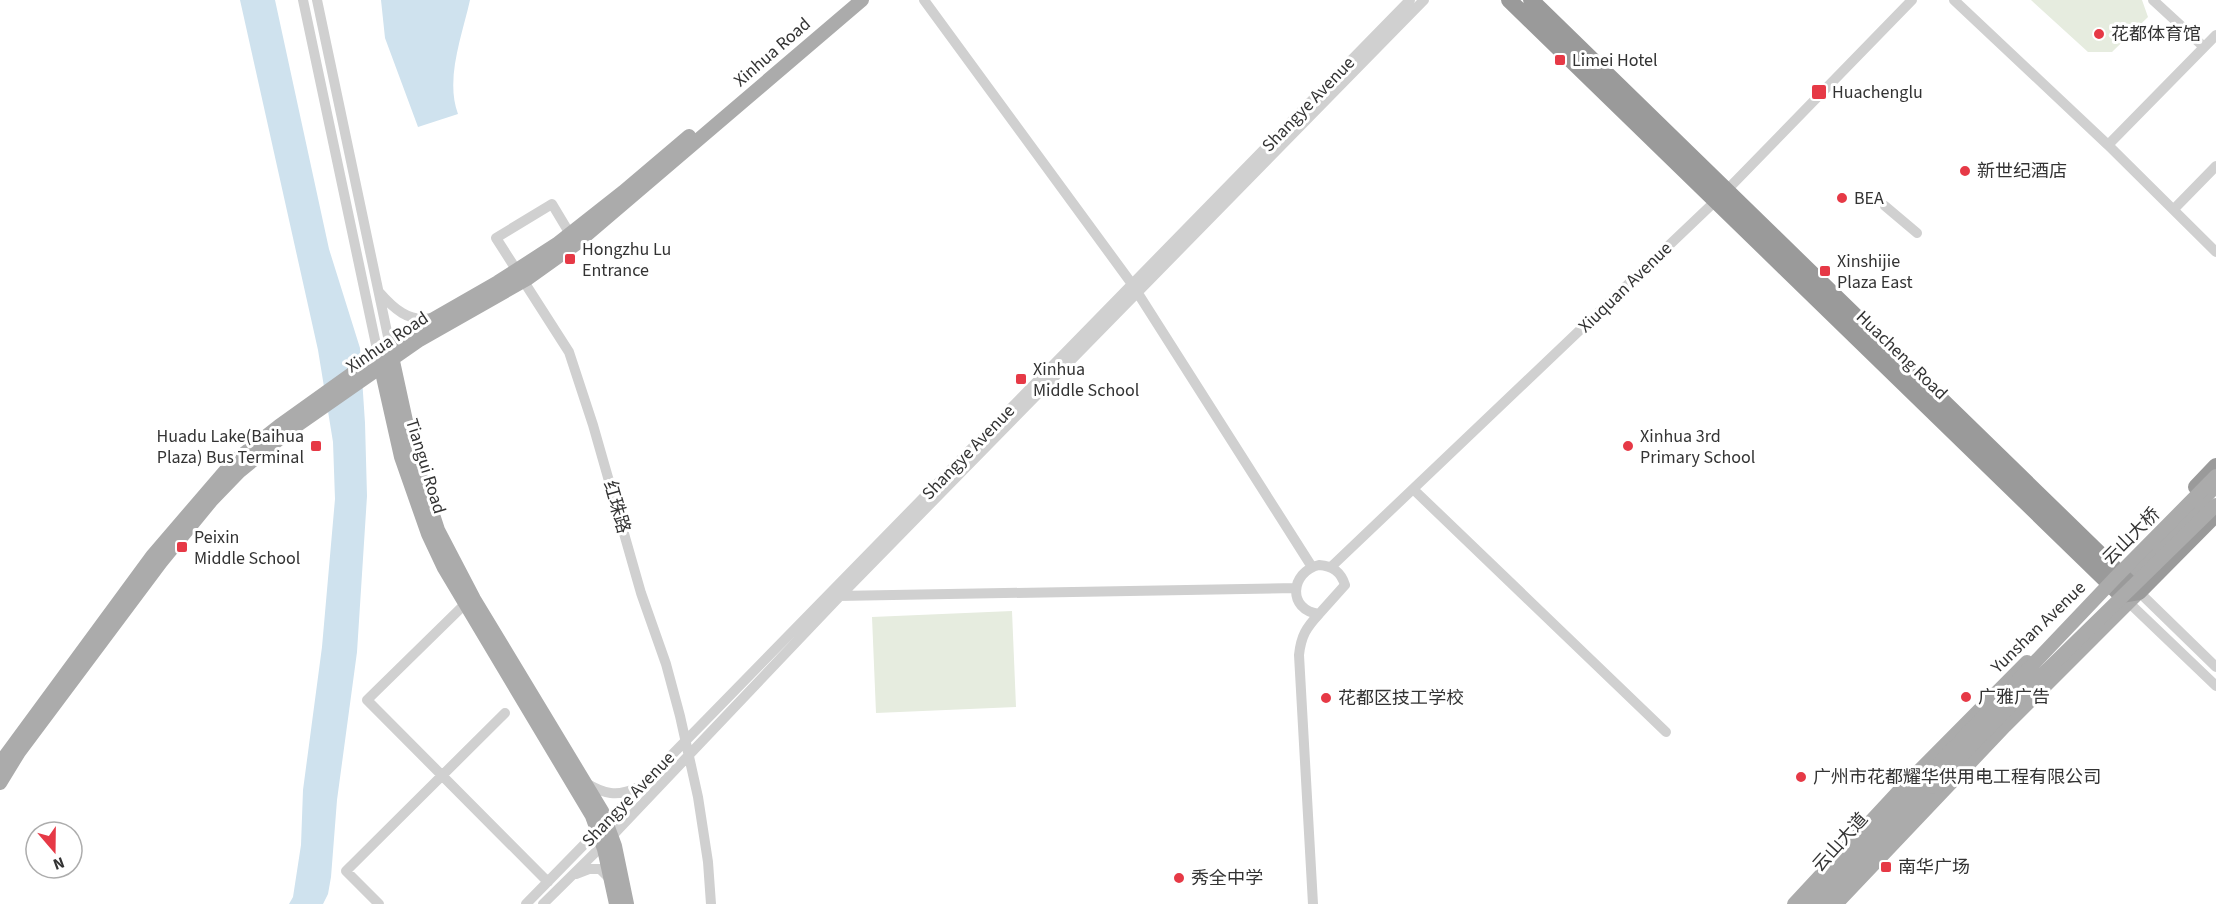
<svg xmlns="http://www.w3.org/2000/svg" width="2216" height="904" font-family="'Source Sans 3','Noto Sans SC',sans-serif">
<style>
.green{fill:#e6ecdf}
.water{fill:#cfe2ee}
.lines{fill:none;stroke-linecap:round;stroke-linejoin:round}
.minor{stroke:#d0d0d0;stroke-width:10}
.major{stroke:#ababab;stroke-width:14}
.highway{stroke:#9a9a9a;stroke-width:16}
.major-bridge{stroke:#ababab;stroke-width:14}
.poi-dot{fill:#e63946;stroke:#fff;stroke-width:2}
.labels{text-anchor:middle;stroke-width:6;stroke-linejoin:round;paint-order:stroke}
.poi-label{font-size:18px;fill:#333;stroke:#fff;text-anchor:start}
.street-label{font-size:18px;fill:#333;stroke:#fff}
</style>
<rect width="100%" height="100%" fill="#fff"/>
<path class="green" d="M 2031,0 L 2142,0 L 2148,17 L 2112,52 L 2088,52 Z
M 1012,611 L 1016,707 L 876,713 L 872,617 Z"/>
<path class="water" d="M 240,0 L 275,0 L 329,249 L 360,348 L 365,423 L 367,496 L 357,652 L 337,800 L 331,877 L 328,894 L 323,904 L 289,904 L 293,897 L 301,845 L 303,790 L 322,647 L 335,499 L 333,442 L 318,350 Z
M 381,0 L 470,0 C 462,36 445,79 458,114 L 418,127 L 385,38 Z"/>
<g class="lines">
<path class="minor" d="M 303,0 L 378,354
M 317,0 L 390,346
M 924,0 L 1132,284 L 1312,567
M 1954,0 L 2108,145 L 2216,252
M 2153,0 L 2204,47
M 2108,145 L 2216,35
M 1885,206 L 1917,233
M 2174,209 L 2216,166
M 573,239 L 552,204 L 496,238 L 569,352 L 593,425 L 641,593 L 666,664 L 680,716 L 698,797 L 708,862 L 711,904
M 379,292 C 393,308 409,323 431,318
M 1413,489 L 1666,732
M 1319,565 C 1333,566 1341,572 1345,585 L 1319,614 C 1287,610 1290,572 1319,565 Z
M 1331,567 L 1726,191 L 1912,0
M 2139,592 L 2216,667
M 837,596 L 1296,588
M 2123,597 L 2216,686
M 472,600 L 464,605 L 367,700 L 548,882
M 586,783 C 604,794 617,797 636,788
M 576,874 L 589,869 L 600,869 L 611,880
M 379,904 L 346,871 L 505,713
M 526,904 L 1410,0
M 543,904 L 612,836 L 840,596 L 1424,0
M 1313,904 L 1299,655 C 1301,636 1306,628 1319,614"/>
<path class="major" d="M 391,352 L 413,453 L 438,530 L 474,599 L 602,811 L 615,846 L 627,904
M 379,359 L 401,457 L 428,534 L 444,568 L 592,816 L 604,849 L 616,904
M 2117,582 L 2125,579 L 2216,486
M 0,763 L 153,555 L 232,463 L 279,426 L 409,333 L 498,282 L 557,244 L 623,192 L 689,136
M 0,783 L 19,752 L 161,562 L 211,501 L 240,471 L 289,431 L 418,341 L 527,279 L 576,244 L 862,0
M 1794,904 L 1898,792 L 2027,662
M 1810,904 L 1924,779
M 1824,904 L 1931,787
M 1836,904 L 2005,726 L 2139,592"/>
<path class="highway" d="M 1509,0 L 2121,595 L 2139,592 L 2216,514
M 1531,0 L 2139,592
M 2196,487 L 2216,466"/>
<path class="major-bridge" d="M 1924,779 L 2116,577 L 2216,476
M 1931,787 L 2003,713 L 2216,505"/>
</g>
<g class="poi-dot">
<circle cx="2099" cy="34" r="6"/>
<rect x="1554" y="54" width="12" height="12" rx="3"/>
<rect x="1811" y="84" width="16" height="16" rx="3"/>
<circle cx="1965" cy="171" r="6"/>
<circle cx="1842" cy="198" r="6"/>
<rect x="564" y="253" width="12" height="12" rx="3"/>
<rect x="1819" y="265" width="12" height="12" rx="3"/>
<rect x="1015" y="373" width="12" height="12" rx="3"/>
<rect x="310" y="440" width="12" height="12" rx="3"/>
<circle cx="1628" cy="446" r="6"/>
<rect x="176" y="541" width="12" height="12" rx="3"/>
<circle cx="1966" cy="697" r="6"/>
<circle cx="1326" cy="698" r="6"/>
<circle cx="1801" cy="777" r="6"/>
<rect x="1880" y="861" width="12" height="12" rx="3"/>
<circle cx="1179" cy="878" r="6"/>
</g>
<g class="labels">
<g class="poi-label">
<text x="2111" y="40">花都体育馆</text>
<text x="1572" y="66">Limei Hotel</text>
<text x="1832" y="98">Huachenglu</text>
<text x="1977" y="177">新世纪酒店</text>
<text x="1854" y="204">BEA</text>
<text x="582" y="255">Hongzhu Lu<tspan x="582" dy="21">Entrance</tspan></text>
<text x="1837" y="267">Xinshijie<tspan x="1837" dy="21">Plaza East</tspan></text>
<text x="1033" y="375">Xinhua<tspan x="1033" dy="21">Middle School</tspan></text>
<text x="304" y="442" text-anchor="end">Huadu Lake(Baihua<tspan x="304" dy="21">Plaza) Bus Terminal</tspan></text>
<text x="1640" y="442">Xinhua 3rd<tspan x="1640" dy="21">Primary School</tspan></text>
<text x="194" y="543">Peixin<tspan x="194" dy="21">Middle School</tspan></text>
<text x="1978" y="703">广雅广告</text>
<text x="1338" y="704">花都区技工学校</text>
<text x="1813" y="783">广州市花都耀华供用电工程有限公司</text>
<text x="1898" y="873">南华广场</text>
<text x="1191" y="884">秀全中学</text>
</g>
<g class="street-label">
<text transform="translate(772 52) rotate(-41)" y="6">Xinhua Road</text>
<text transform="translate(1308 104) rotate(-46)" y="6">Shangye Avenue</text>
<text transform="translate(1625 287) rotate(-44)" y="6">Xiuquan Avenue</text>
<text transform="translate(387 342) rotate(-34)" y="6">Xinhua Road</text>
<text transform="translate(1902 355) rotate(44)" y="6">Huacheng Road</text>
<text transform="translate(968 452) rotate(-46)" y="6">Shangye Avenue</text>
<text transform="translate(426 466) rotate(73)" y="6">Tiangui Road</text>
<text transform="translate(617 507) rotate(74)" y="6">红珠路</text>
<text transform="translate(2131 536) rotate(-45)" y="6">云山大桥</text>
<text transform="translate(2038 627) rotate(-44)" y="6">Yunshan Avenue</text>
<text transform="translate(628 799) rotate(-46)" y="6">Shangye Avenue</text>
<text transform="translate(1840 842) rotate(-48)" y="6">云山大道</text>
</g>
</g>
<g transform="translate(54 850) rotate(160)"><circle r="28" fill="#ffffff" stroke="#adadad" stroke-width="1.5"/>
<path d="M0-4.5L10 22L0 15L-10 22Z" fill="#e63946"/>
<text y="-9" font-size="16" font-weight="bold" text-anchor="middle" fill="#333333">N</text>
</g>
</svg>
